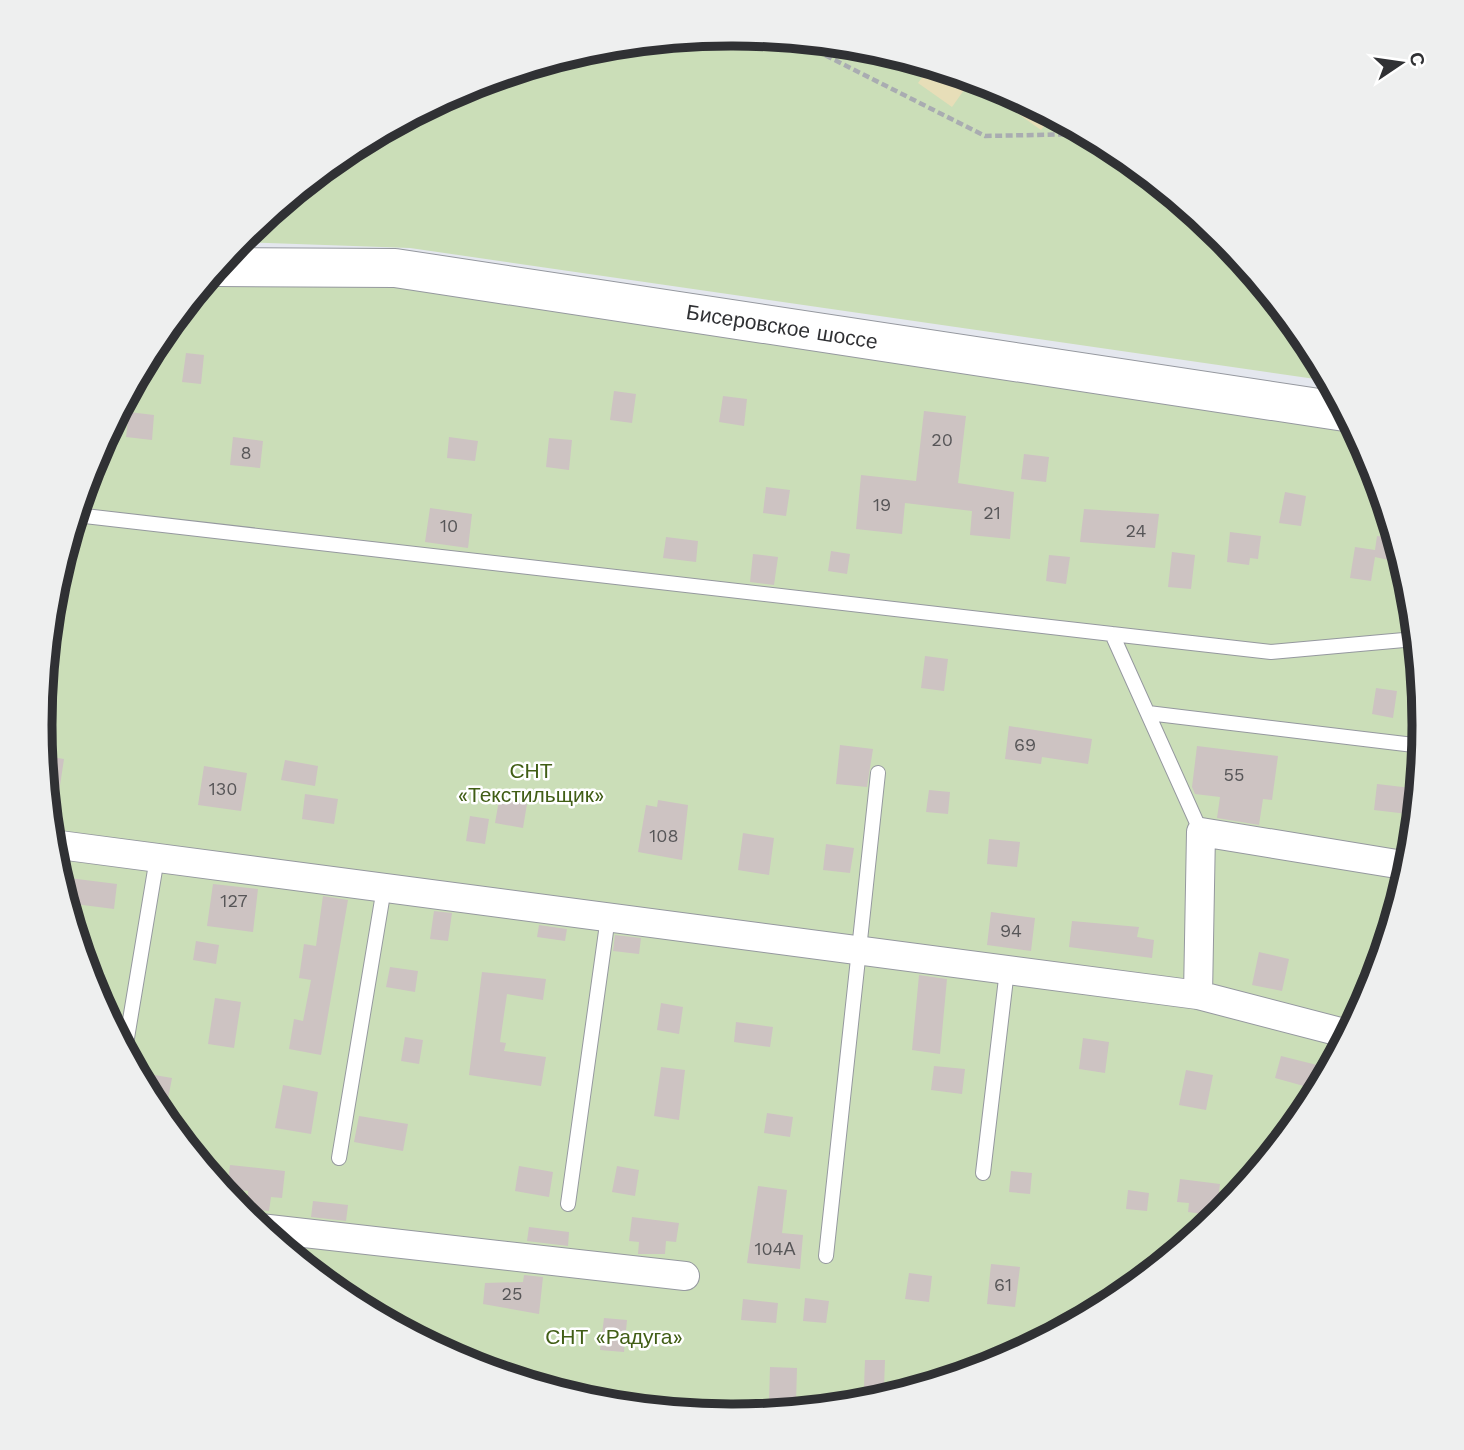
<svg xmlns="http://www.w3.org/2000/svg" width="1464" height="1450" font-family="'Work Sans',sans-serif">
<style>
.green{fill:#cbdeb8}
.sand{fill:#e7deb8}
.building{fill:#cdc3c2}
.lines{fill:none;stroke-linecap:round;stroke-linejoin:round}
.service-casing{stroke:#95989f;stroke-width:16}
.minor-casing{stroke:#95989f;stroke-width:30}
.secondary-casing{stroke:#95989f;stroke-width:40}
.path{stroke:#a9acb1;stroke-width:4.5;stroke-dasharray:7 3.5;stroke-linecap:butt}
.service{stroke:#fff;stroke-width:14}
.minor{stroke:#fff;stroke-width:28}
.secondary{stroke:#fff;stroke-width:38}
.labels{text-anchor:middle;stroke-width:5;stroke-linejoin:round;paint-order:stroke}
.number-label{font-size:18px;fill:#575658}
.street-label{font-size:21px;fill:#303134;stroke:#fff}
.park-label{font-size:21px;fill:#415e16;stroke:#fff}
.rim{fill:none;stroke:#303134;stroke-width:9}
</style>
<rect width="100%" height="100%" fill="#e4e7ee"/>
<path class="green" d="M 732,33 L 867,47 L 986,83 L 1016,112 L 1083,132 L 1117,150 L 1221,236 L 1307,341 L 1329,381 L 410,248 L 238,242 L 348,150 L 468,86 L 597,46 Z
M 204,283 L 394,284 L 1354,429 L 1371,461 L 1411,590 L 1424,725 L 1410,860 L 1371,990 L 1307,1110 L 1221,1214 L 1116,1300 L 996,1364 L 867,1404 L 732,1417 L 597,1403 L 467,1364 L 347,1300 L 243,1214 L 157,1109 L 93,989 L 53,860 L 40,725 L 54,590 L 93,460 L 157,340 Z"/>
<path class="sand" d="M 930,66 L 997,86 L 1052,116 L 1041,130 L 971,80 L 952,107 L 918,83 Z"/>
<path class="building" d="M 186,353 L 204,355 L 201,384 L 182,382 Z
M 614,391 L 636,394 L 632,423 L 610,420 Z
M 723,396 L 747,399 L 744,426 L 719,422 Z
M 924,411 L 966,416 L 958,483 L 1014,492 L 1010,539 L 970,535 L 972,511 L 905,503 L 902,534 L 856,529 L 861,475 L 916,481 Z
M 129,412 L 154,415 L 152,440 L 126,437 Z
M 233,437 L 263,441 L 260,468 L 230,465 Z
M 449,437 L 478,441 L 475,461 L 447,458 Z
M 549,438 L 572,440 L 569,470 L 546,467 Z
M 1024,454 L 1049,457 L 1046,482 L 1021,479 Z
M 766,487 L 790,490 L 786,516 L 763,513 Z
M 1285,492 L 1306,496 L 1301,526 L 1279,523 Z
M 430,508 L 472,514 L 468,548 L 425,542 Z
M 1084,509 L 1159,514 L 1155,548 L 1080,542 Z
M 1230,532 L 1261,536 L 1258,559 L 1250,558 L 1249,565 L 1227,562 Z
M 1377,536 L 1395,539 L 1393,561 L 1375,557 L 1371,581 L 1350,578 L 1355,547 L 1375,550 Z
M 666,537 L 698,541 L 696,562 L 663,558 Z
M 831,551 L 850,554 L 847,574 L 828,571 Z
M 1172,552 L 1195,555 L 1191,589 L 1168,587 Z
M 753,554 L 778,557 L 774,585 L 750,582 Z
M 1049,555 L 1070,557 L 1066,584 L 1046,581 Z
M 925,656 L 948,659 L 944,691 L 921,688 Z
M 1376,688 L 1397,691 L 1393,718 L 1372,714 Z
M 1009,726 L 1092,739 L 1088,764 L 1042,757 L 1041,764 L 1005,759 Z
M 840,745 L 873,749 L 867,787 L 836,784 Z
M 1197,746 L 1278,756 L 1272,800 L 1263,799 L 1259,825 L 1217,818 L 1220,797 L 1195,794 L 1192,787 Z
M 46,756 L 64,759 L 56,812 L 49,812 Z
M 285,760 L 318,766 L 315,786 L 281,780 Z
M 204,766 L 247,773 L 241,811 L 198,805 Z
M 1377,784 L 1411,788 L 1408,814 L 1374,810 Z
M 929,790 L 950,792 L 948,814 L 926,812 Z
M 305,794 L 338,799 L 334,824 L 302,819 Z
M 499,800 L 527,804 L 523,828 L 495,823 Z
M 658,800 L 688,805 L 682,860 L 638,852 L 646,805 L 657,807 Z
M 470,816 L 489,819 L 485,844 L 466,841 Z
M 743,833 L 774,838 L 769,875 L 738,870 Z
M 989,839 L 1020,842 L 1017,867 L 987,864 Z
M 826,844 L 854,848 L 850,873 L 823,870 Z
M 69,878 L 117,884 L 114,909 L 67,903 Z
M 213,884 L 258,889 L 253,932 L 207,926 Z
M 323,896 L 348,900 L 321,1055 L 289,1049 L 294,1019 L 303,1021 L 311,980 L 299,978 L 304,944 L 316,946 Z
M 434,911 L 452,913 L 448,941 L 430,939 Z
M 991,912 L 1035,918 L 1031,951 L 987,945 Z
M 1072,921 L 1139,927 L 1137,937 L 1154,940 L 1152,958 L 1069,947 Z
M 539,925 L 567,929 L 565,941 L 537,937 Z
M 615,935 L 641,938 L 639,954 L 613,951 Z
M 196,941 L 219,945 L 216,964 L 193,960 Z
M 1259,952 L 1289,959 L 1282,991 L 1252,985 Z
M 390,967 L 418,971 L 415,992 L 386,987 Z
M 482,972 L 546,979 L 543,1000 L 507,994 L 500,1042 L 506,1043 L 504,1051 L 546,1057 L 541,1086 L 469,1075 Z
M 919,975 L 947,979 L 940,1054 L 912,1050 Z
M 215,998 L 241,1002 L 234,1048 L 208,1044 Z
M 661,1003 L 683,1007 L 679,1034 L 657,1030 Z
M 736,1022 L 773,1027 L 770,1047 L 734,1042 Z
M 405,1037 L 423,1040 L 419,1064 L 401,1061 Z
M 1083,1038 L 1109,1042 L 1105,1073 L 1079,1069 Z
M 1281,1056 L 1317,1065 L 1311,1088 L 1275,1078 Z
M 934,1066 L 965,1069 L 962,1094 L 931,1090 Z
M 661,1067 L 685,1070 L 679,1120 L 654,1116 Z
M 1186,1070 L 1213,1075 L 1206,1110 L 1179,1105 Z
M 137,1072 L 172,1078 L 168,1099 L 150,1096 Z
M 283,1085 L 318,1092 L 311,1134 L 275,1128 Z
M 767,1113 L 793,1117 L 790,1137 L 764,1133 Z
M 359,1116 L 408,1124 L 403,1151 L 354,1142 Z
M 230,1165 L 285,1171 L 282,1198 L 271,1197 L 269,1211 L 247,1209 L 248,1191 L 227,1189 Z
M 519,1166 L 553,1172 L 549,1197 L 515,1191 Z
M 617,1166 L 639,1170 L 635,1196 L 612,1192 Z
M 1011,1171 L 1032,1173 L 1030,1194 L 1009,1192 Z
M 1180,1179 L 1220,1184 L 1216,1216 L 1188,1212 L 1189,1203 L 1177,1202 Z
M 758,1186 L 787,1190 L 782,1233 L 803,1235 L 800,1269 L 747,1263 Z
M 1128,1190 L 1149,1193 L 1147,1211 L 1126,1209 Z
M 313,1201 L 348,1205 L 346,1221 L 311,1217 Z
M 632,1217 L 679,1223 L 676,1242 L 666,1241 L 665,1254 L 638,1254 L 639,1242 L 629,1241 Z
M 529,1227 L 569,1232 L 568,1246 L 527,1241 Z
M 991,1264 L 1020,1267 L 1015,1307 L 987,1304 Z
M 909,1273 L 932,1276 L 929,1302 L 905,1299 Z
M 524,1275 L 543,1277 L 539,1314 L 483,1304 L 485,1283 L 523,1282 Z
M 805,1298 L 829,1301 L 826,1323 L 803,1321 Z
M 743,1299 L 778,1303 L 776,1323 L 741,1320 Z
M 604,1318 L 627,1320 L 624,1352 L 600,1350 Z
M 865,1360 L 885,1360 L 884,1387 L 864,1387 Z
M 770,1367 L 797,1368 L 796,1402 L 769,1401 Z"/>
<g class="lines">
<g class="service-casing">
<path id="service" d="M 76,515 L 1112,634 L 1201,832
M 1112,634 L 1271,652 L 1415,639
M 1148,713 L 1422,746
M 125,1050 L 157,858
M 339,1158 L 384,888
M 983,1173 L 1007,970
M 568,1204 L 608,917
M 826,1256 L 878,773"/>
</g>
<g class="minor-casing">
<path id="minor" d="M 52,844 L 1198,995 L 1348,1034
M 1198,995 L 1201,832 L 1409,866
M 260,1228 L 685,1276"/>
</g>
<g class="secondary-casing">
<path id="secondary" d="M 217,267 L 395,268 L 1345,412"/>
</g>
<path class="path" d="M 755,35 L 815,50 L 985,136 L 1083,134 L 1096,139"/>
<use href="#service" class="service"/>
<use href="#minor" class="minor"/>
<use href="#secondary" class="secondary"/>
</g>
<g class="labels">
<g class="number-label">
<text x="942" y="446">20</text>
<text x="246" y="459">8</text>
<text x="882" y="511">19</text>
<text x="992" y="519">21</text>
<text x="449" y="532">10</text>
<text x="1136" y="537">24</text>
<text x="1025" y="751">69</text>
<text x="1234" y="781">55</text>
<text x="223" y="795">130</text>
<text x="664" y="842">108</text>
<text x="234" y="907">127</text>
<text x="1011" y="937">94</text>
<text x="775" y="1255">104А</text>
<text x="1003" y="1291">61</text>
<text x="512" y="1300">25</text>
</g>
<g class="street-label">
<text transform="translate(782 327) rotate(9)" y="7">Бисеровское шоссе</text>
</g>
<g class="park-label">
<text x="531" y="778">СНТ<tspan x="531" dy="24">«Текстильщик»</tspan></text>
<text x="614" y="1344">СНТ «Радуга»</text>
</g>
</g>
<path d="M0 0H1464V1450H0ZM731 46H733A679 679 0 0 1 1412 725V725A679 679 0 0 1 733 1404H731A679 679 0 0 1 52 725V725A679 679 0 0 1 731 46Z" fill="#eeefef" fill-rule="evenodd"/>
<path class="rim" d="M731 46H733A679 679 0 0 1 1412 725V725A679 679 0 0 1 733 1404H731A679 679 0 0 1 52 725V725A679 679 0 0 1 731 46Z"/>
<g transform="translate(1401 63) rotate(77)" stroke="#ffffff" stroke-width="5" paint-order="stroke">
<path d="M0-5L12 26L0 18L-12 26Z" fill="#303134"/>
<text y="-10" font-size="19" font-weight="bold" text-anchor="middle" fill="#303134">С</text>
</g>
</svg>
